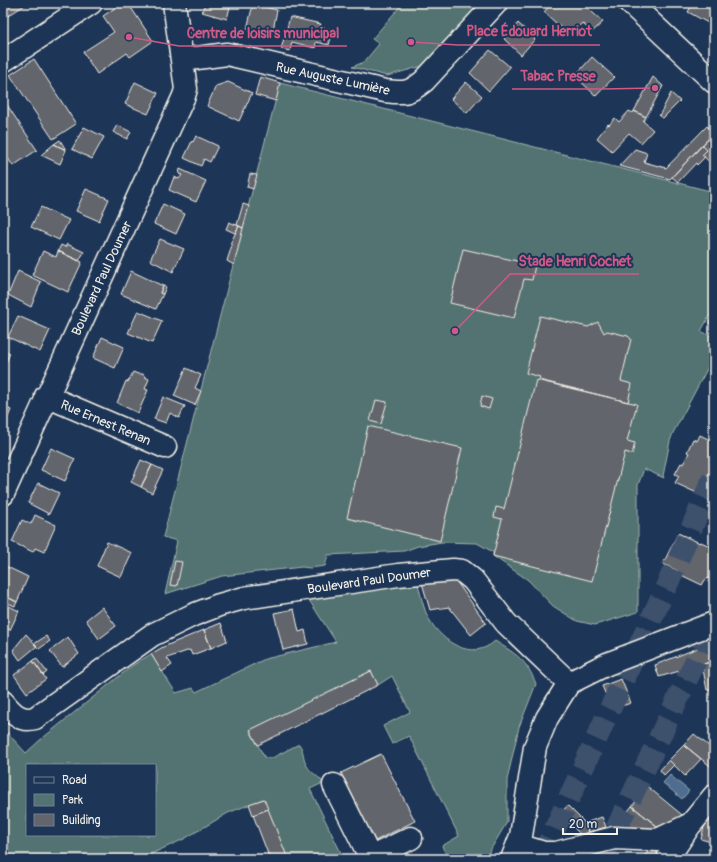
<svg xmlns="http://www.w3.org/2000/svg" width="717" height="862" font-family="Pangolin,sans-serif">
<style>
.green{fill:#537372;stroke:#a4b2ad;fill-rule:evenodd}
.water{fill:#506d8f;stroke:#92a2b3}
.building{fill:#62656c;stroke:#f4f1e8}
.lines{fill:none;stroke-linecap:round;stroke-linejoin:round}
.highway-tunnel{stroke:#3d516d;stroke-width:22;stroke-dasharray:22 11;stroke-linecap:butt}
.minor-casing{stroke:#f4f1e8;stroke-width:25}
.major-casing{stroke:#f4f1e8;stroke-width:25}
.minor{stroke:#1d3557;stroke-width:22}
.major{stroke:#1d3557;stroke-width:22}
.labels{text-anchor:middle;stroke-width:4;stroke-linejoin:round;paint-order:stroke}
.street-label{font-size:13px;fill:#f4f1e8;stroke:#1d3557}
.leader{fill:none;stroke:#d15985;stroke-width:1.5}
.callout-dot{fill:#d15985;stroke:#1d3557;stroke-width:1.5}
.callout-label{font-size:14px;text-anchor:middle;font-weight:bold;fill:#d15985;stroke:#1d3557;stroke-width:4;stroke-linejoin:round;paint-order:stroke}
</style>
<rect width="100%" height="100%" fill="#1d3557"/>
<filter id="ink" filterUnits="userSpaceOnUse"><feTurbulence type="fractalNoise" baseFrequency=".025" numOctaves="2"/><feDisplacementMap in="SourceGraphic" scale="8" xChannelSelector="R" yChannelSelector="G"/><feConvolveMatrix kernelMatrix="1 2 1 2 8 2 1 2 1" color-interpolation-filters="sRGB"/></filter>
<g filter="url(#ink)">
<path class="green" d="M 403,3 L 480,3 L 426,65 L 387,76 L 352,67 L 364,62 L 379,44 L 372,39 Z
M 280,83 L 714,192 L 714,308 L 701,331 L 714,338 L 714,356 L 673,433 L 670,441 L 663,476 L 664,478 L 644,469 L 638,485 L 638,612 L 595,625 L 577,621 L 553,606 L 528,580 L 493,556 L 493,552 L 477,543 L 442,542 L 418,546 L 404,551 L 328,555 L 325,566 L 310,568 L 302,567 L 222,576 L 165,594 L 177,541 L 163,537 Z
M 714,480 L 714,503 L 705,498 Z
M 418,584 C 421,595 423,608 429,619 C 442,642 472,662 495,641 C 516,654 527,660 536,684 L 519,727 L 507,780 L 507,822 L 485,859 L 448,859 L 442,846 L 459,836 L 409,736 L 392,744 L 383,726 L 410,712 L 392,676 L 378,685 L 371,671 L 250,731 L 265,758 L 272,758 L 299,744 C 304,750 303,760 307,766 C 311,773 320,777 323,783 L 310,789 L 344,859 L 288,859 L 263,799 L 228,813 L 184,839 L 140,859 L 3,859 L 3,728 L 26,753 L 39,741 L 133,665 L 151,654 L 176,693 L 193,688 L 196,692 L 265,659 L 336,642 L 309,600 L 401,585 ZM 27,765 L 155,765 L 155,835 L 27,835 Z"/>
<path class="water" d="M 670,775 L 689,791 L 682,799 L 663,783 Z"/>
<path class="building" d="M 3,3 L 28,3 L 3,19 Z
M 122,3 L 128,3 L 153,41 L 130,57 L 127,53 L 97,74 L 83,52 L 114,32 L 103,16 Z
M 205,3 L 231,3 L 227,19 L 202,12 Z
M 552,3 L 582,3 L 603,22 L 592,32 L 582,23 L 570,36 L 544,12 Z
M 693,3 L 714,3 L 714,17 L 710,24 L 688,12 Z
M 253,4 L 277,10 L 272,35 L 247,29 Z
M 290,17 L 321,24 L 320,27 L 333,30 L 329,45 L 316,42 L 315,48 L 292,42 L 290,51 L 281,49 Z
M 518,23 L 535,39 L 521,55 L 504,39 Z
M 490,50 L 510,67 L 489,91 L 470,73 Z
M 592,57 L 614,77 L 596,96 L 575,76 Z
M 34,59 L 76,124 L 53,139 L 10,75 Z
M 260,77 L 280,83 L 276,101 L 255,95 Z
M 653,77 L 663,86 L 646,117 L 634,111 Z
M 135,82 L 158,93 L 148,114 L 125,104 Z
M 228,82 L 252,93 L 239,121 L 207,106 L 216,86 Z
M 466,82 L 482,96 L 467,113 L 451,99 Z
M 671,93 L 680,101 L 663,118 L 659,116 Z
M 3,99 L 37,150 L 13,166 L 3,151 Z
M 629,111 L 633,113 L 634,111 L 646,117 L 643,121 L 653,130 L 641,143 L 629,133 L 612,151 L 597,138 L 608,124 L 609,125 L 615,118 L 619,122 Z
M 117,125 L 131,132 L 127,139 L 113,132 Z
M 707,126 L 714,133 L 670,179 L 619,166 L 635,149 L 647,153 L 644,162 L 666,168 Z
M 84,127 L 104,137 L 92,159 L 72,149 Z
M 714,133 L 714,166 L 702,155 L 707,150 L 702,145 Z
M 196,136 L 218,146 L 210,162 L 204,159 L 201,166 L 184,158 L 192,141 L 193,142 Z
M 60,140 L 66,150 L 54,144 Z
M 54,144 L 66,150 L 60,164 L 41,155 Z
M 702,145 L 707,150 L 702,155 L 705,157 L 697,165 L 696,163 L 678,182 L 672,177 Z
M 180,169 L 206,181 L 196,202 L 169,190 L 174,177 L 179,179 L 182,175 L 179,174 Z
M 250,174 L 257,175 L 253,189 L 247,187 Z
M 86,189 L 109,199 L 99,221 L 76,211 Z
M 163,204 L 185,214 L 176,234 L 154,224 Z
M 243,204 L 249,206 L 243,228 L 237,225 Z
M 41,207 L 69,220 L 59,240 L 31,227 Z
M 229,222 L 239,226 L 235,233 L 226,229 Z
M 239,226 L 243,228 L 234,265 L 227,261 L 232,245 L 230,244 Z
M 160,239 L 184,249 L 173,272 L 150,260 Z
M 67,244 L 84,252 L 79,261 L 58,251 L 61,245 L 65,247 Z
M 463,249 L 535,265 L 532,280 L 524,279 L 514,318 L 450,303 Z
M 43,251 L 56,257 L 58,251 L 82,262 L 68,292 L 32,275 Z
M 18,271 L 41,282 L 31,307 L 8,295 Z
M 131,271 L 163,286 L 160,293 L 163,294 L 156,309 L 121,294 Z
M 163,286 L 166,287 L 163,294 L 160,293 Z
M 138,311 L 162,321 L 152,343 L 128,333 Z
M 714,313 L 714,325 L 709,323 Z
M 18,316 L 50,330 L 40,352 L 8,337 Z
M 540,316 L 588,327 L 598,322 L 604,333 L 607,331 L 628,336 L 631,339 L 621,381 L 632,384 L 628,402 L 539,380 L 540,377 L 526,373 Z
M 102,337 L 124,347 L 115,368 L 93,358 Z
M 3,350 L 10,353 L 3,369 Z
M 186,368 L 201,375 L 195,388 L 201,391 L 195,405 L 174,396 Z
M 133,372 L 138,374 L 143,374 L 145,377 L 149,379 L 145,389 L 148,390 L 138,413 L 117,403 L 126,381 L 128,382 Z
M 536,380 L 637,404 L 627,441 L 635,443 L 632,454 L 625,452 L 592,581 L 493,556 L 502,519 L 494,517 L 496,507 L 504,509 Z
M 482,396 L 492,399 L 489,409 L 480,406 Z
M 163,397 L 185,406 L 179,418 L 170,413 L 166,423 L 154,419 Z
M 376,400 L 387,402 L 381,424 L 370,421 Z
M 3,406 L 11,410 L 3,429 Z
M 368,426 L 462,448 L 440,541 L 347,518 Z
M 700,435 L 714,442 L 714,465 L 697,493 L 675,483 L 679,476 L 675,474 L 681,463 L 683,464 L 689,453 L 687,452 L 693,439 L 697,441 Z
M 51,448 L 75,459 L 65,481 L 41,470 Z
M 141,460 L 152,465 L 141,487 L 131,482 Z
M 152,465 L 163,470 L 152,493 L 141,487 Z
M 38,483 L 59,493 L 49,514 L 28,503 Z
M 35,515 L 56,525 L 44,552 L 35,548 L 33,552 L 12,542 L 22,520 L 31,524 Z
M 678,533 L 700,543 L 701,542 L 714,548 L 714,581 L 711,583 L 709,578 L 705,580 L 702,585 L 677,573 L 678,571 L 663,564 Z
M 107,542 L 132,553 L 121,577 L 97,566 Z
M 175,561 L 182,562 L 177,586 L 170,585 Z
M 3,565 L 28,577 L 17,602 L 3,595 Z
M 454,578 L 486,623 L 471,635 L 449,607 L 430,610 L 422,583 L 441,582 Z
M 5,596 L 17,602 L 15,606 L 3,601 Z
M 3,603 L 19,611 L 10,630 L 3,627 Z
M 102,607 L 116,626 L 99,639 L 86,620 Z
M 294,609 L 299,632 L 305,630 L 308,644 L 283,650 L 274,613 Z
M 221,623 L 227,641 L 211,648 L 204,630 Z
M 204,630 L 211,648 L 192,655 L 190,650 L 167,658 L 172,665 L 162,672 L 151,654 L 163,647 Z
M 26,634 L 37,646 L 20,660 L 13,650 Z
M 46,636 L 50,641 L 39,649 L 34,644 Z
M 68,637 L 79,654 L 62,667 L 50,651 Z
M 713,642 L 714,691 L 713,691 L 710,662 L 659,677 L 655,665 Z
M 36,658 L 47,672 L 43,675 L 33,661 Z
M 33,661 L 46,679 L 27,693 L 14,675 Z
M 710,662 L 713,689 L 707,690 L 703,669 L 704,664 Z
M 371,671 L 378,685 L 258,745 L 250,730 Z
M 621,679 L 631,703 L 612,709 L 602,686 Z
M 694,734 L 714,750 L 714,769 L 684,745 Z
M 684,745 L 701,759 L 685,776 L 669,760 Z
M 381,754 L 415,821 L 375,841 L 341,773 Z
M 669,760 L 674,765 L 664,775 L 660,770 Z
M 648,787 L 687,819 L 663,831 L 632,806 Z
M 264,799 L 268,809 L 253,815 L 249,804 Z
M 568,806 L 586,824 L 588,832 L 582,835 L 579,833 L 559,813 Z
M 632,806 L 663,831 L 616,829 L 615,827 Z
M 714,806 L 714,843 L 701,839 L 707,816 Z
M 268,809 L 288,859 L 270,859 L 253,815 Z
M 623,811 L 626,813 L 618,823 L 615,821 Z
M 602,817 L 606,827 L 588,832 L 585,823 Z
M 649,851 L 656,851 L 662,859 L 641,859 Z
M 590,854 L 595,859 L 582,859 L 580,856 Z"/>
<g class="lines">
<path class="highway-tunnel" d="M 541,859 L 667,585 L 714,476
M 602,859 L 714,622"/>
<g class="minor-casing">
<path id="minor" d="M 182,60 L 227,54 L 385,91 C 404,93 408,94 424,81 L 496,3
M 3,61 L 91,3
M 46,396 L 165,447
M 3,494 L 184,96 L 186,89 L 174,3
M 3,702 C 12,713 20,722 35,718 L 152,635 L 193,615 L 219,605 L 244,598 L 398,575 L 453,570 L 462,571 L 473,580 L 506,623 L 569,683
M 334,785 L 371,859
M 518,845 L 544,853 L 556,853 L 614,838 L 658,840 L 691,824 L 714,796
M 370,858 L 411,838
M 512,859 L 521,836 L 535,747 L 547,718 L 569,683 L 607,664 L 714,623
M 669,859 L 669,856 L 690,825"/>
</g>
<g class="major-casing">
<path id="major" d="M 630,3 L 714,82"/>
</g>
<use href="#minor" class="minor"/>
<use href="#major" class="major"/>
</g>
</g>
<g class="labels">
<g class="street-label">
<text transform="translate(333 78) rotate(12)" y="5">Rue Auguste Lumière</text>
<text transform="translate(101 278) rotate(-65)" y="5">Boulevard Paul Doumer</text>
<text transform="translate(106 422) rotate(23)" y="5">Rue Ernest Renan</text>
<text transform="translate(369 580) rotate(-8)" y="5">Boulevard Paul Doumer</text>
</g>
</g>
<path class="leader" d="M411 42L458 45H600M129 37L179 46H347M655 88L603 89H512M455 331L510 274H639"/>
<g class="callout-dot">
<circle cx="411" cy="42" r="4"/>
<circle cx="129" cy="37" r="4"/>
<circle cx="655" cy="88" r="4"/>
<circle cx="455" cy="331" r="4"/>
</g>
<g class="callout-label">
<text x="529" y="36">Place Édouard Herriot</text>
<text x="263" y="38">Centre de loisirs municipal</text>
<text x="558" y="81">Tabac Presse</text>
<text x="575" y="266">Stade Henri Cochet</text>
</g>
<rect width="717" height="862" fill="none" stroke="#1d3557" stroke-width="16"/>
<rect x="8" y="8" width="701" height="846" fill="none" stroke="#f4f1e8" stroke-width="1.5" filter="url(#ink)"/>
<rect x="26" y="764" width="130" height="72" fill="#1d3557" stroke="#738091"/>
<rect x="34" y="777" width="20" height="6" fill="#1d3557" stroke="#738091"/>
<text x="62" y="784" font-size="12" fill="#f4f1e8">Road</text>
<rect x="34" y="794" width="20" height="12" fill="#537372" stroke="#738091"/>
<text x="62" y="804" font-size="12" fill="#f4f1e8">Park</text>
<rect x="34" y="814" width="20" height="12" fill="#62656c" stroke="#738091"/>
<text x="62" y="824" font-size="12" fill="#f4f1e8">Building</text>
<path d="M563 828v6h54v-6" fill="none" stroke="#f4f1e8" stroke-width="2"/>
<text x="569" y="828" font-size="12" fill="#f4f1e8" stroke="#1d3557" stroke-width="3" paint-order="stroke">20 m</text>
</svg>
